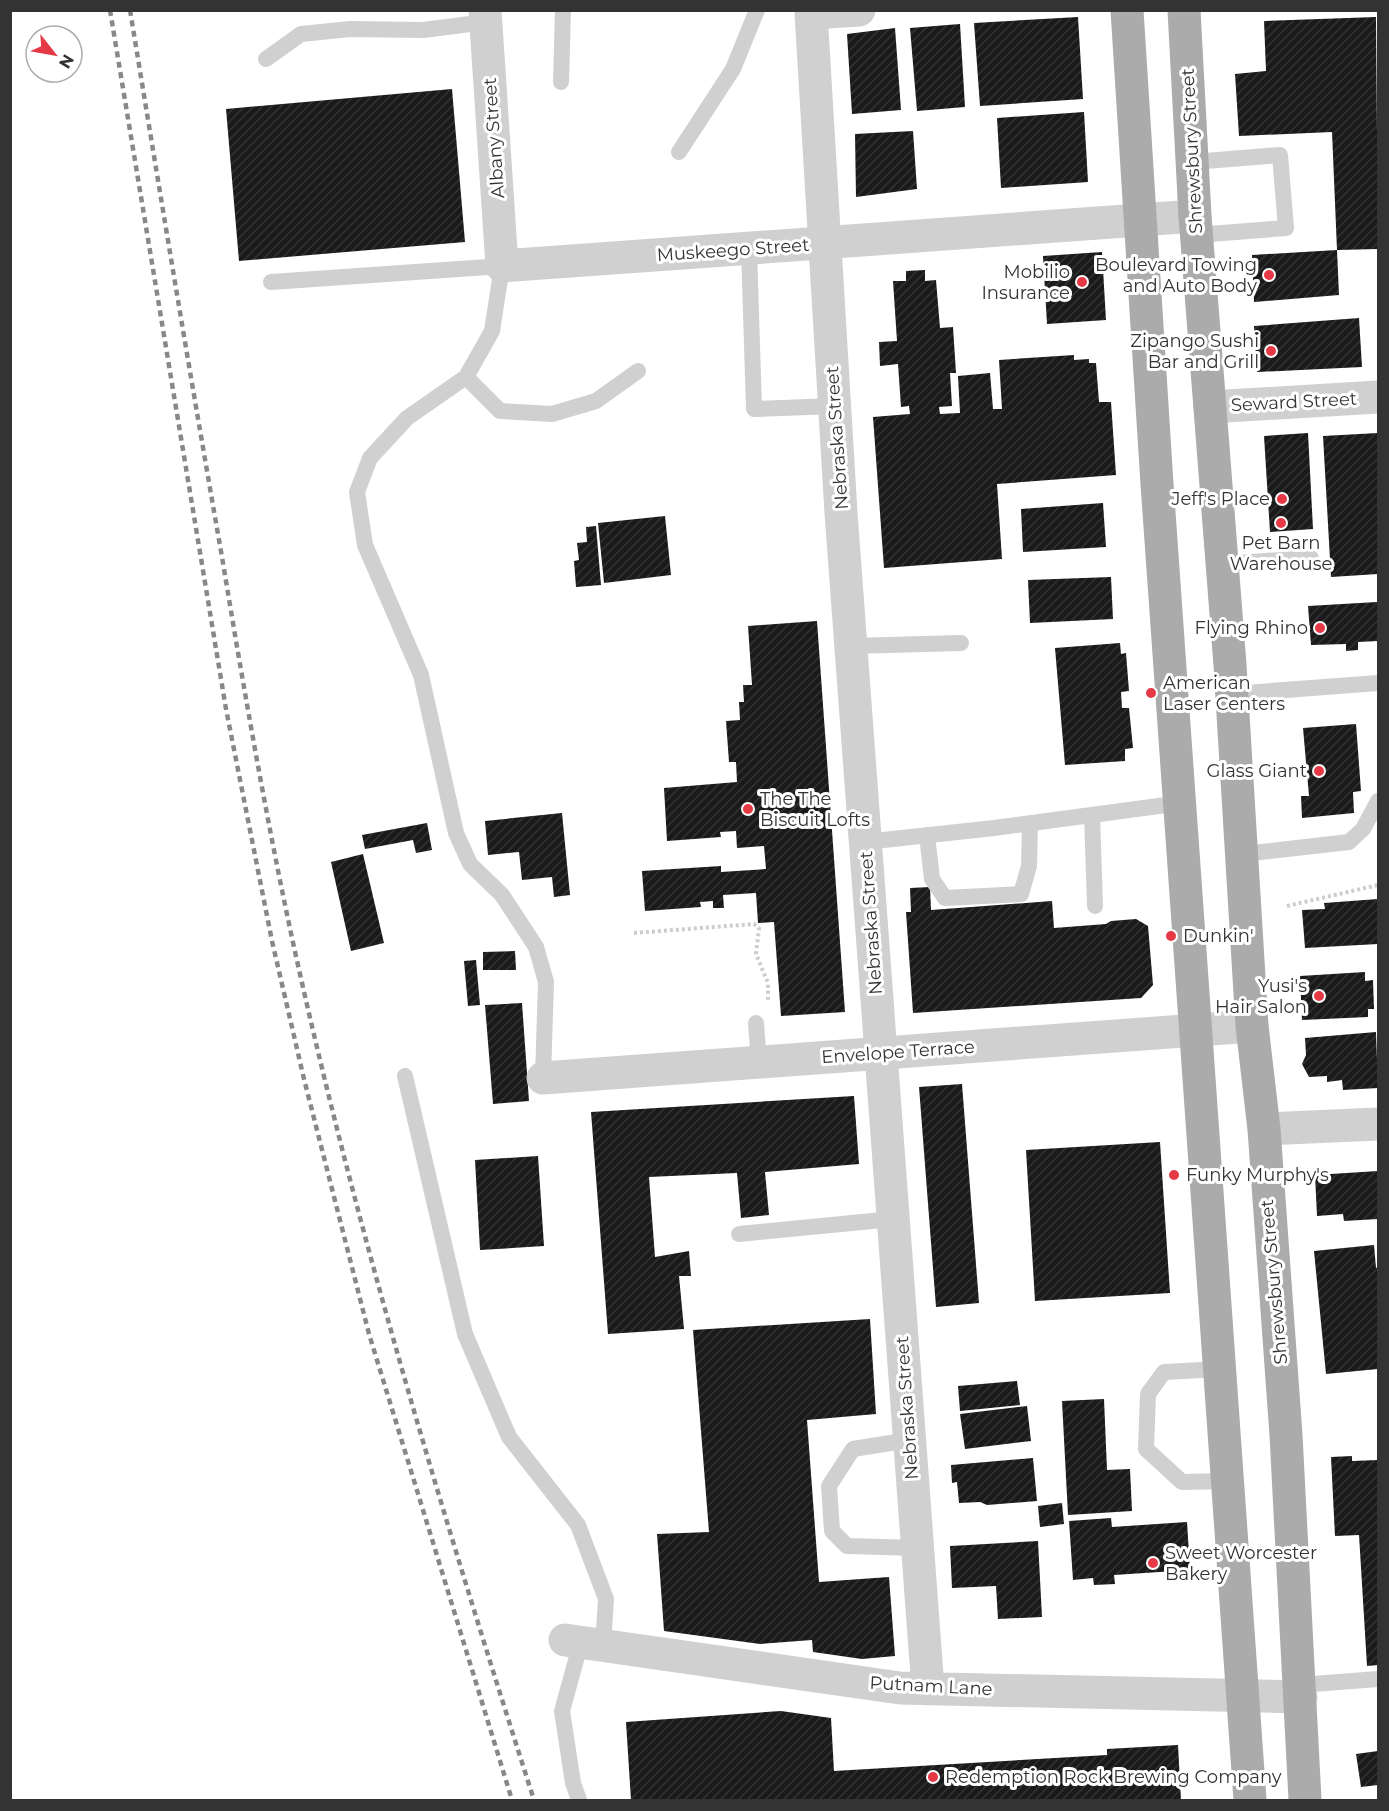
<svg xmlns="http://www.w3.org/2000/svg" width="1389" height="1811" font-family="Montserrat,sans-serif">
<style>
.building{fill:url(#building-hatch)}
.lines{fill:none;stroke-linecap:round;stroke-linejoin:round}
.path{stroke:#cdcdcd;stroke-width:4;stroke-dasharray:3 3;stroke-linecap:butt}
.service{stroke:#d0d0d0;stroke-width:16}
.minor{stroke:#d0d0d0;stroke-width:33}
.primary{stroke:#ababab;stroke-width:33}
.rail{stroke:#888;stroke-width:4.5;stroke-dasharray:6 4.5;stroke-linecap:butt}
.poi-dot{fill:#e63946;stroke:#fff;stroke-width:2}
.labels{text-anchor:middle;stroke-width:6;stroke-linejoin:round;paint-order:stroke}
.street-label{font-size:18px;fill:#333;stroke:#fff}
.poi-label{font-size:18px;fill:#333;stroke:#fff;text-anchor:end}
</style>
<defs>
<pattern id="building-hatch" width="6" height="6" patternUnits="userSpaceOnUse" patternTransform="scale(1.5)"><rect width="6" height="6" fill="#1a1a1a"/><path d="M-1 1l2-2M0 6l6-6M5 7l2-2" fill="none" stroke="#333"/></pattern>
</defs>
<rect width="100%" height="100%" fill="#fff"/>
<path class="building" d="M 1078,17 L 1083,99 L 980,106 L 974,23 Z
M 1376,17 L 1378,249 L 1337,250 L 1339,295 L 1254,302 L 1252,255 L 1337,250 L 1332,132 L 1239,136 L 1235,74 L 1266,71 L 1264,21 Z
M 960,24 L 965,107 L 917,111 L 910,28 Z
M 895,28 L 901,110 L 852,114 L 847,34 Z
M 452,89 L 465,242 L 239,261 L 226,109 Z
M 1084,112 L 1088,182 L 1001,188 L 997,118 Z
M 913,131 L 917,189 L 856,197 L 855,134 Z
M 1102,252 L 1106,320 L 1047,324 L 1043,256 Z
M 925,270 L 925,281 L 936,280 L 940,328 L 953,327 L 956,373 L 950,373 L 952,406 L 939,407 L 940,414 L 960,413 L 958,376 L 990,373 L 993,409 L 1002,409 L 999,360 L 1074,355 L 1074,360 L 1089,359 L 1089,363 L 1096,363 L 1099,402 L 1111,402 L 1116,475 L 997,484 L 1002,559 L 884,568 L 873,417 L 910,414 L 909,406 L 901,407 L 898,364 L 880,366 L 879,342 L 897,341 L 893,281 L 906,281 L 906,271 Z
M 1359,318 L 1362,367 L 1257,372 L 1254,326 Z
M 1308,433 L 1313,529 L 1270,532 L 1264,436 Z
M 1378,433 L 1378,574 L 1331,577 L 1323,436 Z
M 1103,503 L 1106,547 L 1023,552 L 1021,509 Z
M 665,516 L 671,575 L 604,583 L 598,523 Z
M 596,526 L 601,585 L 576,587 L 574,561 L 579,560 L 577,543 L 587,542 L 586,527 Z
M 1111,577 L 1113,619 L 1030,623 L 1028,580 Z
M 1377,602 L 1378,641 L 1358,642 L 1358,650 L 1346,651 L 1346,644 L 1311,645 L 1308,606 Z
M 817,621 L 845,1012 L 781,1016 L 774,922 L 758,923 L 756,893 L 723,895 L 724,908 L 713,908 L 713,901 L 700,902 L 701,907 L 645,911 L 642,871 L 721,866 L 721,872 L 766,869 L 764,846 L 737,848 L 736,831 L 720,832 L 721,837 L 667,841 L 664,788 L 737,782 L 736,762 L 729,762 L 726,721 L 740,720 L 739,702 L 744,702 L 743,685 L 752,685 L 748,626 Z
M 1120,643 L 1121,654 L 1126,653 L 1129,691 L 1121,692 L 1122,708 L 1129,708 L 1133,748 L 1125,749 L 1125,761 L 1065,765 L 1055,648 Z
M 1356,724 L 1361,791 L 1353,792 L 1354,813 L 1302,818 L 1301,796 L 1309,796 L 1303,728 Z
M 562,813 L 570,895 L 554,897 L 552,877 L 522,880 L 519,852 L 488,855 L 485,821 Z
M 427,823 L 432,850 L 416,853 L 413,840 L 365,849 L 362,835 Z
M 363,854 L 384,943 L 351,951 L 331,862 Z
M 930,887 L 931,910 L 1052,901 L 1054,928 L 1106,924 L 1111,921 L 1136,919 L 1148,926 L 1153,985 L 1141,998 L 913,1013 L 906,912 L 911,912 L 910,888 Z
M 1378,899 L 1378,944 L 1305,948 L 1302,910 L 1325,909 L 1324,903 Z
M 515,951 L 516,970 L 483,970 L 483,952 Z
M 476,960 L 480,1005 L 468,1006 L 464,961 Z
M 1365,972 L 1365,981 L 1373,980 L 1374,1009 L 1368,1009 L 1368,1017 L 1302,1020 L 1300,976 Z
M 522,1003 L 529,1101 L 493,1104 L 485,1005 Z
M 1376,1032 L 1378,1088 L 1343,1090 L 1342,1080 L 1327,1082 L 1327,1076 L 1309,1077 L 1302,1064 L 1306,1055 L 1305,1038 Z
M 962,1084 L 979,1303 L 936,1307 L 919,1087 Z
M 854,1096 L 859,1164 L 765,1172 L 769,1215 L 741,1218 L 737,1173 L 649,1177 L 655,1257 L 689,1251 L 691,1276 L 679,1276 L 684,1329 L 608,1334 L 591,1112 Z
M 1160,1142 L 1170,1293 L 1035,1301 L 1026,1150 Z
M 538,1156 L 544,1246 L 480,1250 L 475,1160 Z
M 1378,1171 L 1378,1219 L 1344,1221 L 1343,1214 L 1317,1216 L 1315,1175 Z
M 1374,1245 L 1376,1268 L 1378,1267 L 1378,1369 L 1326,1374 L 1314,1251 Z
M 870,1319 L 876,1414 L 807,1420 L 819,1582 L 889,1577 L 895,1656 L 862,1659 L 813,1652 L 812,1640 L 760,1644 L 664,1631 L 657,1534 L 709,1532 L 693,1330 Z
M 1017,1381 L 1020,1405 L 960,1411 L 958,1386 Z
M 1104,1399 L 1107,1470 L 1130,1469 L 1132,1511 L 1068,1515 L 1062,1401 Z
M 1027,1406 L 1031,1441 L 965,1449 L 960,1414 Z
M 1352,1456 L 1352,1461 L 1378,1460 L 1378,1665 L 1367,1666 L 1359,1535 L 1335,1536 L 1331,1457 Z
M 1033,1458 L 1037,1501 L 987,1505 L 980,1502 L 959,1503 L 957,1482 L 952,1483 L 951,1465 Z
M 1062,1503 L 1064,1524 L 1040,1527 L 1038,1506 Z
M 1111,1518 L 1112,1527 L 1187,1522 L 1190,1570 L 1114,1575 L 1115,1584 L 1094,1585 L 1093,1578 L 1073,1580 L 1069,1521 Z
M 1038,1541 L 1042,1617 L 998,1619 L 996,1586 L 952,1588 L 950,1546 Z
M 781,1711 L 831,1718 L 834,1771 L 1107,1755 L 1107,1749 L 1178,1745 L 1181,1800 L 631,1800 L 626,1722 Z
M 1378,1751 L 1378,1785 L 1361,1787 L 1356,1754 Z"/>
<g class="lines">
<path class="path" d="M 1287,906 L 1378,885
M 634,933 L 754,924 L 759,928 L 756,954 L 768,983 L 768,1003"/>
<path class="service" d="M 266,59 L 301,34 L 350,29 L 423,30 L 486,22
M 561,82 L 563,10
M 679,152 L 733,69 L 757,10
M 1193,162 L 1280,155 L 1286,228 L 1197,235
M 749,248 L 754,409 L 835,406
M 271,282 L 502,266 L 492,331 L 466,377 L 407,418 L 370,458 L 357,492 L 365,545 L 421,675 L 456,833 L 470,864 L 502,895 L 536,947 L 546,982 L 543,1078
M 466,377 L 500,411 L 552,414 L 596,401 L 638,371
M 1222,564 L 1311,558
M 851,646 L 961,643
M 1232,694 L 1378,683
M 1092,815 L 1095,906
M 927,835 L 932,879 L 945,898 L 1021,894 L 1029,866 L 1030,823
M 865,842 L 994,828 L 1181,803
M 1243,854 L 1349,842 L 1363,829 L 1378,801
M 756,1023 L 759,1062
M 405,1076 L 465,1334 L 509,1437 L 578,1525 L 606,1599 L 603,1646
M 739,1234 L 893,1219
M 1221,1369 L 1164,1372 L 1148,1394 L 1146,1449 L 1182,1482 L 1229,1481
M 909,1440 L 853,1449 L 829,1486 L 832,1531 L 847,1546 L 917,1548
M 1300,1685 L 1378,1679
M 579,1800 L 573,1783 L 562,1711 L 581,1642"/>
<path class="minor" d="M 485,10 L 502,266 L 1195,216
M 859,10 L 811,13 L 841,513 L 928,1689
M 1210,407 L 1378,397
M 543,1078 L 1252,1026
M 1264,1129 L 1378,1124
M 565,1640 L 900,1688 L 1301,1697"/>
<path class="primary" d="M 1127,10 L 1157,484 L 1250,1800
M 1184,10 L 1195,216 L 1230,665 L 1252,1026 L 1264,1129 L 1286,1435 L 1305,1800"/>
<path class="rail" d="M 110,10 L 226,709 L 272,941 L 304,1079 L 369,1334 L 512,1800
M 130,10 C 160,193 190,375 222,557 C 243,684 265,812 292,938 C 356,1231 443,1516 534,1800"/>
</g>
<g class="poi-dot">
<circle cx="1269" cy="275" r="6"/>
<circle cx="1082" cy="282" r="6"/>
<circle cx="1271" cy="351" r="6"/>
<circle cx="1282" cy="499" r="6"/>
<circle cx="1281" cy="523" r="6"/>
<circle cx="1320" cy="628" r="6"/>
<circle cx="1151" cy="693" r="6"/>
<circle cx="1319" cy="771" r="6"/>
<circle cx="748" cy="809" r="6"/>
<circle cx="1171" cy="936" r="6"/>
<circle cx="1319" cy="996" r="6"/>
<circle cx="1174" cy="1175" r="6"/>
<circle cx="1153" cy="1563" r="6"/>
<circle cx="933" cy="1777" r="6"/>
</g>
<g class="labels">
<g class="street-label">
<text transform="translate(494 138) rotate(-94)" y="6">Albany Street</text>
<text transform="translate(1192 151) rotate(-93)" y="6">Shrewsbury Street</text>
<text transform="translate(733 250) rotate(-4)" y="6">Muskeego Street</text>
<text transform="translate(1294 402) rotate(-3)" y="6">Seward Street</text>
<text transform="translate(837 438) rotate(-94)" y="6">Nebraska Street</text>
<text transform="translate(871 923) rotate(-94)" y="6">Nebraska Street</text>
<text transform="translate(898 1052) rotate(-4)" y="6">Envelope Terrace</text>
<text transform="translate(1274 1282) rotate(-95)" y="6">Shrewsbury Street</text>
<text transform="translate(907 1408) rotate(-94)" y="6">Nebraska Street</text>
<text transform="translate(931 1686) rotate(3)" y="6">Putnam Lane</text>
</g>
<g class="poi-label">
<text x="1257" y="271">Boulevard Towing<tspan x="1257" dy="21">and Auto Body</tspan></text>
<text x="1070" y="278">Mobilio<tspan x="1070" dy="21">Insurance</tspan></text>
<text x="1259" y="347">Zipango Sushi<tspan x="1259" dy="21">Bar and Grill</tspan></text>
<text x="1270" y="505">Jeff's Place</text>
<text x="1281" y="549" text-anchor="middle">Pet Barn<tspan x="1281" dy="21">Warehouse</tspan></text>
<text x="1308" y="634">Flying Rhino</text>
<text x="1163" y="689" text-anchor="start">American<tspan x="1163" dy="21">Laser Centers</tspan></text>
<text x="1307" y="777">Glass Giant</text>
<text x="760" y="805" text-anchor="start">The The<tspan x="760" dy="21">Biscuit Lofts</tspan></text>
<text x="1183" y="942" text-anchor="start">Dunkin'</text>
<text x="1307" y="992">Yusi's<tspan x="1307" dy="21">Hair Salon</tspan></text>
<text x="1186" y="1181" text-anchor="start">Funky Murphy's</text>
<text x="1165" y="1559" text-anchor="start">Sweet Worcester<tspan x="1165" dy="21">Bakery</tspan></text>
<text x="945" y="1783" text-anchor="start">Redemption Rock Brewing Company</text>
</g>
</g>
<rect width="1389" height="1811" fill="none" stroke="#333333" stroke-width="24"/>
<g transform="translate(54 54) rotate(121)"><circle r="28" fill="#ffffff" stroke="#adadad" stroke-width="1.5"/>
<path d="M0-4.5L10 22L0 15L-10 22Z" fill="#e63946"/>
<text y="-9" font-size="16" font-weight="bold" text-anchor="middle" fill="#333333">N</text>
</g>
</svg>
